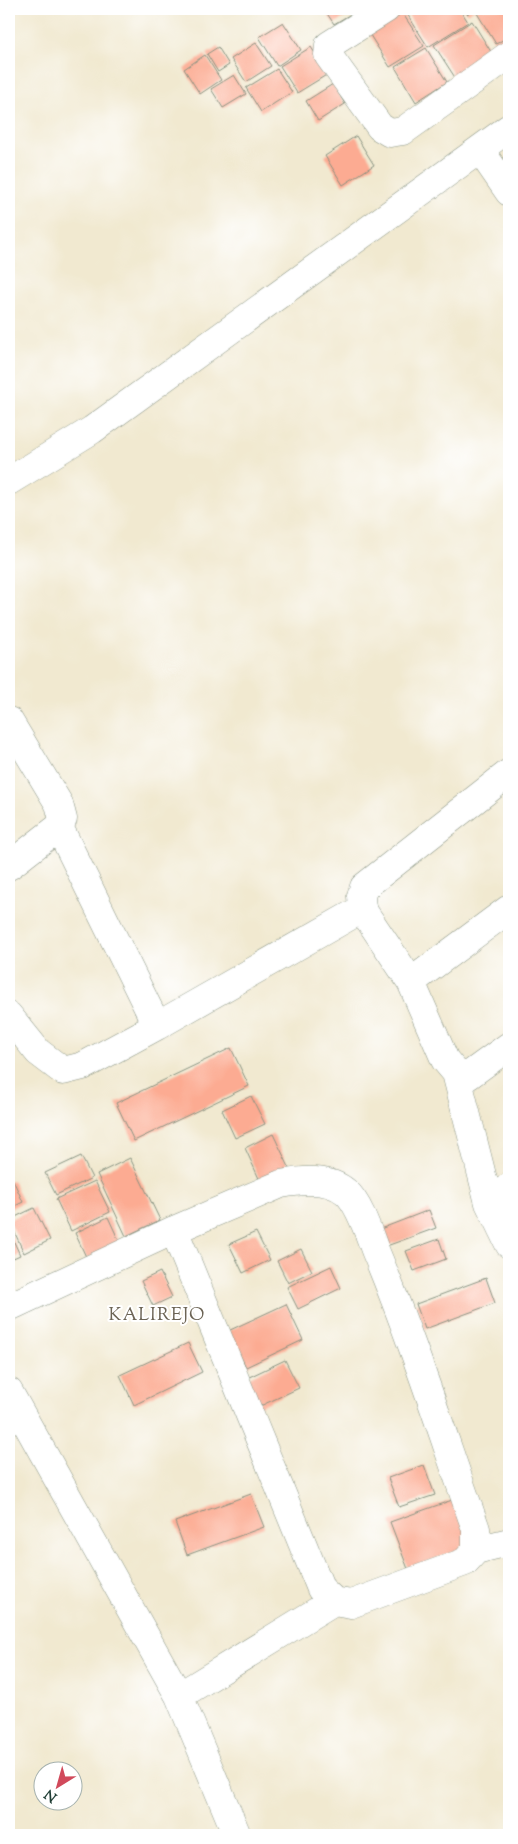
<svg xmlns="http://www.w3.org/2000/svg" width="518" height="1844" font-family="'Sorts Mill Goudy',serif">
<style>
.building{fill:#fcab92}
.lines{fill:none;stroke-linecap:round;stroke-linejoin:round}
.street-casing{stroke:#889382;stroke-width:29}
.street{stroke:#fff;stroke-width:28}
.labels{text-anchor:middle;stroke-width:4;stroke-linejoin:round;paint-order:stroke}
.quarter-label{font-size:18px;letter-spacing:1px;fill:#6c6455;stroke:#fff}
</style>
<rect width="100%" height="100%" fill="#fff"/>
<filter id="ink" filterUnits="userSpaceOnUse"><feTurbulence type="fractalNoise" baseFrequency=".02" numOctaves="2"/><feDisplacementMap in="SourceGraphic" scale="10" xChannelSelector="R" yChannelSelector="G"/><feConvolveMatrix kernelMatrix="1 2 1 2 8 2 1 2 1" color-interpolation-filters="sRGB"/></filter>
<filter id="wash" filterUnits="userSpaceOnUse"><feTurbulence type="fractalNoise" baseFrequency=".0096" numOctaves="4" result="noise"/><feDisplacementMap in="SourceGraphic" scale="20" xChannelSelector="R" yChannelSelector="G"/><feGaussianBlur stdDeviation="1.12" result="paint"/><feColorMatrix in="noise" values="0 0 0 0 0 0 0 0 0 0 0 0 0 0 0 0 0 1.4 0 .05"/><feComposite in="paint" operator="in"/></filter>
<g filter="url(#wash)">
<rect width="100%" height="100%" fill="#f1e9d0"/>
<g id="blocks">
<path class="building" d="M 324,9 L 359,9 L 334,24 Z
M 404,9 L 460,9 L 468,22 L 428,47 Z
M 464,9 L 475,9 L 467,14 Z
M 477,9 L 509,9 L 509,36 L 496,44 L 475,10 Z
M 401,11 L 424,46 L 390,67 L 368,32 Z
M 472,21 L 493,55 L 456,79 L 434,45 Z
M 283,22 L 301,50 L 277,66 L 259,37 Z
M 256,43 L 271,66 L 246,82 L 231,59 Z
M 218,47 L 229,65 L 218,72 L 207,54 Z
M 311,47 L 328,74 L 297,93 L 280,66 Z
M 426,48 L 447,82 L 416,102 L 395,67 Z
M 205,55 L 221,80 L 200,94 L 184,69 Z
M 277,69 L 292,92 L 261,112 L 246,88 Z
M 234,75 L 246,94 L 223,108 L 211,89 Z
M 333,84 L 345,104 L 318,121 L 306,101 Z
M 356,136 L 374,165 L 343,185 L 325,156 Z
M 231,1048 L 249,1086 L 134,1141 L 116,1103 Z
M 251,1096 L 265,1124 L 235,1138 L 222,1110 Z
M 273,1134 L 290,1169 L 261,1183 L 245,1148 Z
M 81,1156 L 92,1178 L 56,1195 L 45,1173 Z
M 130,1158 L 160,1220 L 126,1236 L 97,1174 Z
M 13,1180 L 23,1202 L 9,1209 L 9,1182 Z
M 95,1181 L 110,1212 L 71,1231 L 56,1199 Z
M 34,1208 L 50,1240 L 24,1253 L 9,1220 Z
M 429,1210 L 436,1228 L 381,1248 L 375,1231 Z
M 108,1217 L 120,1243 L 87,1259 L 75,1233 Z
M 9,1231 L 20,1255 L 9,1260 Z
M 256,1232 L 270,1260 L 243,1273 L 229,1244 Z
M 439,1239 L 446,1259 L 414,1271 L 406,1251 Z
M 301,1249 L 312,1271 L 288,1283 L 277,1261 Z
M 331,1266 L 341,1288 L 298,1309 L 287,1287 Z
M 160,1272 L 172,1297 L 153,1306 L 141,1281 Z
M 486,1278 L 495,1303 L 425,1329 L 416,1304 Z
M 286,1304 L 303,1340 L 246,1367 L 228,1331 Z
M 188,1343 L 202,1372 L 134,1405 L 120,1375 Z
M 285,1360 L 299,1388 L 258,1407 L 245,1379 Z
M 424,1465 L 435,1495 L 399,1507 L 388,1478 Z
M 251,1494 L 264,1527 L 187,1555 L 175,1522 Z
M 455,1499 L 473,1545 L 408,1569 L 390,1522 Z"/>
</g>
</g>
<g filter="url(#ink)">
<use href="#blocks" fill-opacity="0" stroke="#889382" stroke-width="1"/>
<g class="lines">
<g class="street-casing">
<path id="street" d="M 386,9 L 329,45 L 328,55 L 380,127 L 390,133 L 403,131 L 509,55
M 480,150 L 509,192
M 9,481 L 92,430 L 509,128
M 9,721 L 59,804 L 63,819 L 59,827 L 9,866
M 59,827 L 157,1026
M 362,909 L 361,896 L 364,887 L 509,773
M 411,982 L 509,909
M 9,1016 L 38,1052 L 63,1071 L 83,1066 L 157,1026 L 362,909 L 411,982 L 445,1060 L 456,1073 L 468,1076 L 509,1046
M 456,1073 L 489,1203 L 509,1244
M 489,1203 L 509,1187
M 174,1230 L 321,1589 L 334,1601 L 351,1604 L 465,1562 L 476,1550 L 509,1542
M 9,1307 L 174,1230 L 281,1184 C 302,1180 329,1177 346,1192 C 359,1203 369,1234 375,1250 C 413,1341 443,1436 476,1529 L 476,1550
M 9,1392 L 179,1696 L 237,1835
M 179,1696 L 334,1601"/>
</g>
<use href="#street" class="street"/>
</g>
</g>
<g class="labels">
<g class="quarter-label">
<text x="157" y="1320">KALIREJO</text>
</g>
</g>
<rect width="518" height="1844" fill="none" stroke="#fff" stroke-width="30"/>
<g transform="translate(58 1786) rotate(217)"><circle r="24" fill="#ffffff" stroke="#a5b1ae"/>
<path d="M0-4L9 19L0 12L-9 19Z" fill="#d1495b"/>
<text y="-8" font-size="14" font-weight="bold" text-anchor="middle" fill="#1f3d34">N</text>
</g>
</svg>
